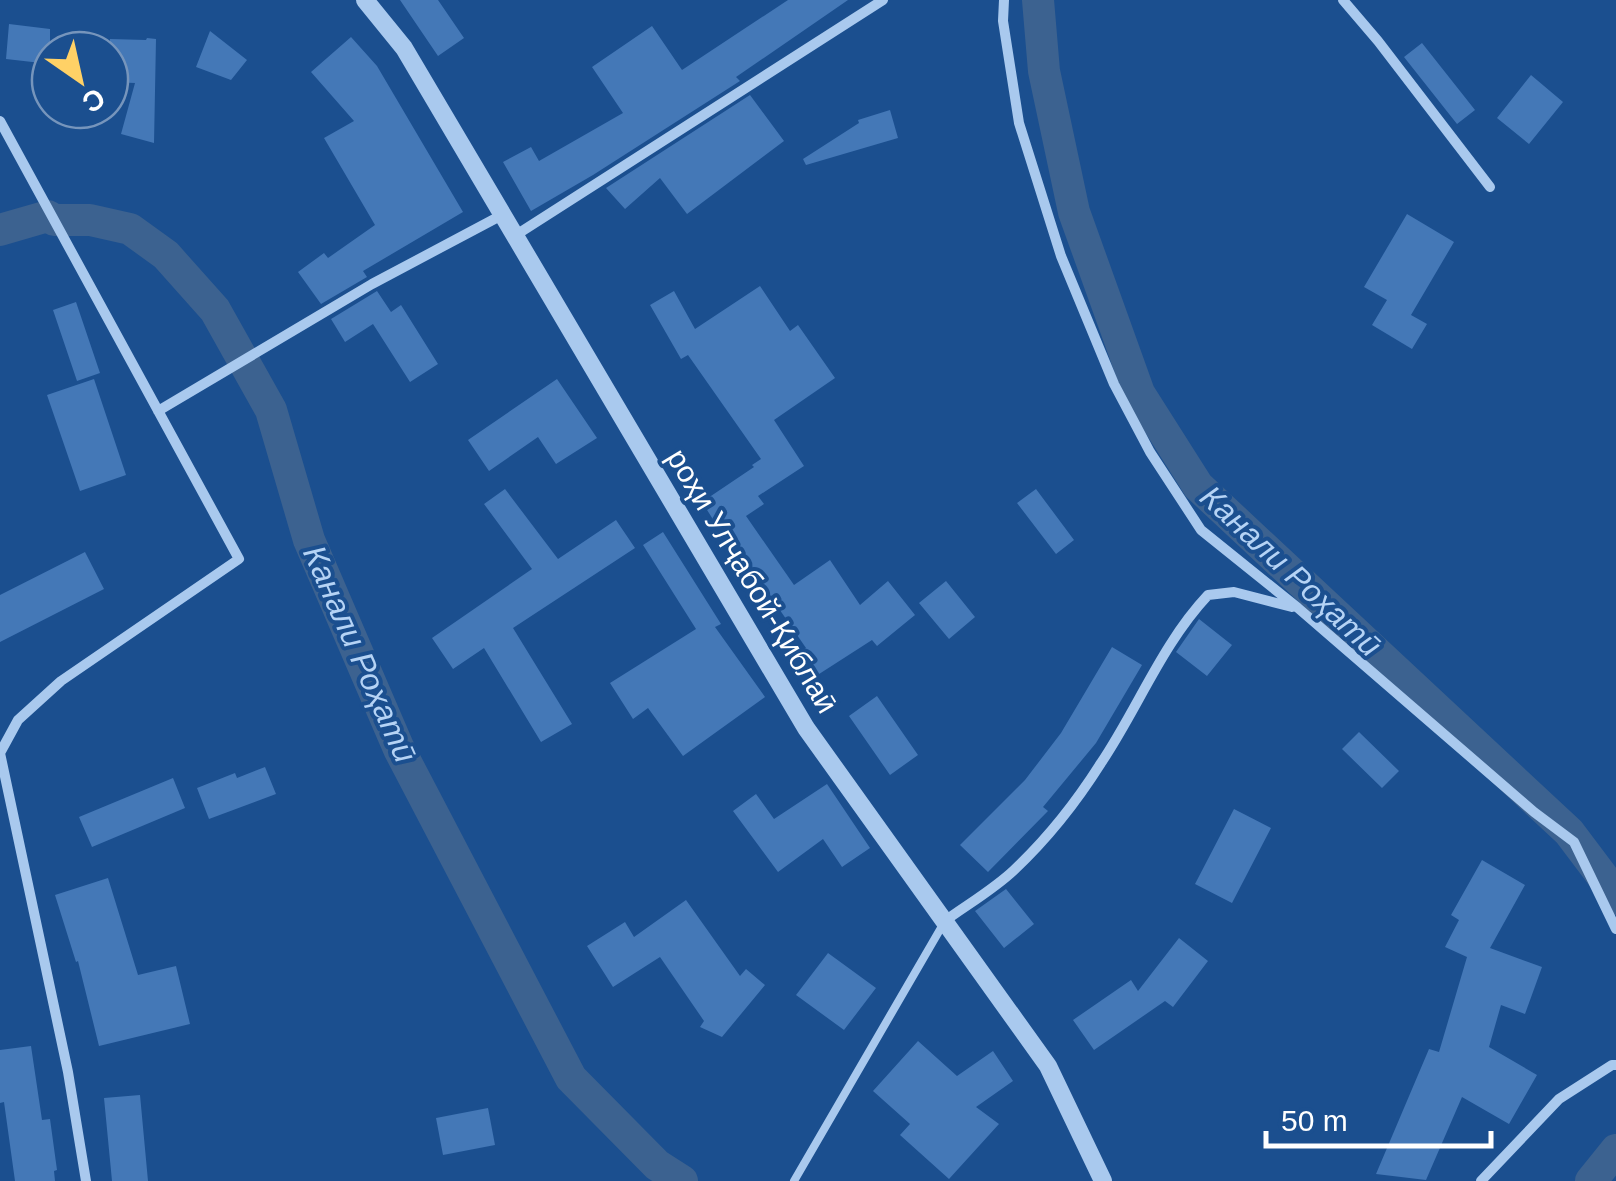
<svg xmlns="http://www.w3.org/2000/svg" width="1616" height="1181" font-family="Arial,sans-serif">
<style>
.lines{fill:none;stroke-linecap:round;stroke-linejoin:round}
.canal{stroke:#3c6290;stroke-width:32}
.building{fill:#4478b7}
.service{stroke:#a9c9ee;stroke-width:8}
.minor{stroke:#a9c9ee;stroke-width:10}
.tertiary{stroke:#a9c9ee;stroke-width:18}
.labels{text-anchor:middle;stroke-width:8;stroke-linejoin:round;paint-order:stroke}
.street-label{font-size:30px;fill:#fff;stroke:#1b4f8f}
.water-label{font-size:32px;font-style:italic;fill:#b5d3f5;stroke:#1b4f8f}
</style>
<rect width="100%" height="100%" fill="#1b4f8f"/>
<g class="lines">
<path class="canal" d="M 1038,0 L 1044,71 L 1074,212 L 1139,393 L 1198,486 L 1569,832 L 1612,889 L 1616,899
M 0,230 L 48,216 L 54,220 L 90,220 L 130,229 L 166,255 L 215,310 L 271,410 L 309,540 L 399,749 L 571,1078 L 657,1165 L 682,1181
M 1591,1181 L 1616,1150"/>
</g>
<path class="building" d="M 400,0 L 438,0 L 464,38 L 438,56 Z
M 788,0 L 848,0 L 736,77 L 740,81 L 593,175 L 531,211 L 503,162 L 531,147 L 539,161 L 623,113 L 592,67 L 652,26 L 682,70 Z
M 9,24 L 50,29 L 50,64 L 6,59 Z
M 210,31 L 247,60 L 231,80 L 196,67 Z
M 351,37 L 377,66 L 463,212 L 363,271 L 367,277 L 321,304 L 298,272 L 324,253 L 328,258 L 375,225 L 324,138 L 354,121 L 311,72 Z
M 147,38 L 156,39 L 154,143 L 121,134 L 135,83 L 110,82 L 110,39 L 146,40 Z
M 1422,43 L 1475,110 L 1457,124 L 1404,57 Z
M 1531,75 L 1563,102 L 1529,144 L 1497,118 Z
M 750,95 L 784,141 L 687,214 L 660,178 L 625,209 L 606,188 Z
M 890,110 L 898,138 L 806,165 L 803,159 L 859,123 L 858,120 Z
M 1407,214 L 1454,242 L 1411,315 L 1427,324 L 1412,349 L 1372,325 L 1387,300 L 1364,287 Z
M 760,286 L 790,331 L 798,325 L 835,378 L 774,420 L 804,466 L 758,496 L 764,504 L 746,516 L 794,585 L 830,560 L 860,605 L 888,581 L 915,615 L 877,646 L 872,640 L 816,676 L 800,652 L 806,648 L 725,530 L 721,532 L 702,502 L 754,467 L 752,465 L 761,459 L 688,355 L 681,359 L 650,305 L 674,291 L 695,329 Z
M 377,291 L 391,312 L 401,305 L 438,364 L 410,382 L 373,324 L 345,342 L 331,319 Z
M 76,302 L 100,373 L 77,381 L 53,310 Z
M 94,379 L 126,475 L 80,491 L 47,395 Z
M 557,379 L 597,438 L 556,464 L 538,437 L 489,471 L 468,440 Z
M 505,489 L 558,559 L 616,520 L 635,548 L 513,628 L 572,724 L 541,742 L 484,648 L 453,669 L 432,638 L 532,569 L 484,504 Z
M 1036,489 L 1074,540 L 1056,554 L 1017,503 Z
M 663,532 L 721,624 L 715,627 L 765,697 L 683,756 L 648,708 L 633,719 L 610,683 L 696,629 L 643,545 Z
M 85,552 L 104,589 L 0,642 L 0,595 Z
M 946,581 L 975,617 L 949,639 L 919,603 Z
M 1199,619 L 1232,645 L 1207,676 L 1176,652 Z
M 1112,647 L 1142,665 L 1096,743 L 1043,807 L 1048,811 L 988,872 L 960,845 L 1025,780 L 1061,733 Z
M 877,696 L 918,755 L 890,775 L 849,716 Z
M 1359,732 L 1399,771 L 1382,788 L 1342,749 Z
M 265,767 L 276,794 L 209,819 L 197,788 L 235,773 L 237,778 Z
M 173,778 L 185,808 L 92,847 L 79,817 Z
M 827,784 L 870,848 L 842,867 L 823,839 L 778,872 L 733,811 L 756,794 L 774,819 Z
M 1234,809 L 1271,828 L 1232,903 L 1195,884 Z
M 1482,860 L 1525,885 L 1490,948 L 1542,967 L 1525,1014 L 1501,1005 L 1489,1047 L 1537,1075 L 1509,1124 L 1462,1097 L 1426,1180 L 1376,1174 L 1429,1049 L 1439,1052 L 1467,957 L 1445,947 L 1459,920 L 1451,915 Z
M 108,878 L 138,975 L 176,966 L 190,1024 L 99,1046 L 78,961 L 76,962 L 55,895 Z
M 1006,889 L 1034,924 L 1004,948 L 975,911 Z
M 686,900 L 740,976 L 746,969 L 765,985 L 722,1037 L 700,1027 L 704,1021 L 660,957 L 613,987 L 587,946 L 625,922 L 634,937 Z
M 1179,938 L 1208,961 L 1173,1007 L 1165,1001 L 1094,1050 L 1073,1020 L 1131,980 L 1138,991 Z
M 828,953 L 876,988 L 844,1030 L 796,995 Z
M 918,1041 L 957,1076 L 993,1051 L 1013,1081 L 976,1107 L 999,1124 L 949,1179 L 900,1135 L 910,1124 L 873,1091 Z
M 31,1046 L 42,1120 L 50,1119 L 57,1170 L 54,1171 L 55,1181 L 15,1181 L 4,1102 L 0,1103 L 0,1050 Z
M 140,1095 L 148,1181 L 112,1181 L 104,1098 Z
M 488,1108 L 495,1145 L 443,1155 L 436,1118 Z"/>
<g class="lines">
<path class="service" d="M 794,1181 L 945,921"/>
<path class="minor" d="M 1004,0 L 1003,21 L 1019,123 L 1061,256 L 1114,384 L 1150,452 L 1201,530 L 1298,608 L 1534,812 L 1574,842 L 1616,929
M 1343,0 L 1378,41 L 1490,187
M 0,121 L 239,559 L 61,681 L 18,720 L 0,753 L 68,1072 L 86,1181
M 516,235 L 883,0
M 158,411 L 372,284 L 502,215
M 946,920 C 968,904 994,889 1014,870 C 1047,839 1077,801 1101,763 C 1138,708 1162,644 1208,595 L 1234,592 L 1292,607
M 1481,1181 L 1559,1099 L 1612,1065 L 1616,1065"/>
<path class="tertiary" d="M 365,0 L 404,48 L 806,728 L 1048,1066 L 1103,1181"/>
</g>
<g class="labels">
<g class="street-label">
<text transform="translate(752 581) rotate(59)" y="10">роҳи Улҷабой-Қиблаӣ</text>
</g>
<g class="water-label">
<text transform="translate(1291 571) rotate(43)" y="11">Канали Роҳатӣ</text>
<text transform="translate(360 654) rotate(66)" y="11">Канали Роҳатӣ</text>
</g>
</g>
<g transform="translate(80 80) rotate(146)"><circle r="48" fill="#1b4f8f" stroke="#7695bc" stroke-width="2.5"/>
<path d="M0-8L18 38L0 25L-18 38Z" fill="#ffd166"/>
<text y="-15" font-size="28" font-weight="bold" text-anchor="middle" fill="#ffffff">С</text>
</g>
<path d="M1266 1131v15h225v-15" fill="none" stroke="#ffffff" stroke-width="5"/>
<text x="1281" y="1131" font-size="30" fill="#ffffff" stroke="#1b4f8f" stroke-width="8" paint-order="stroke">50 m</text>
</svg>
